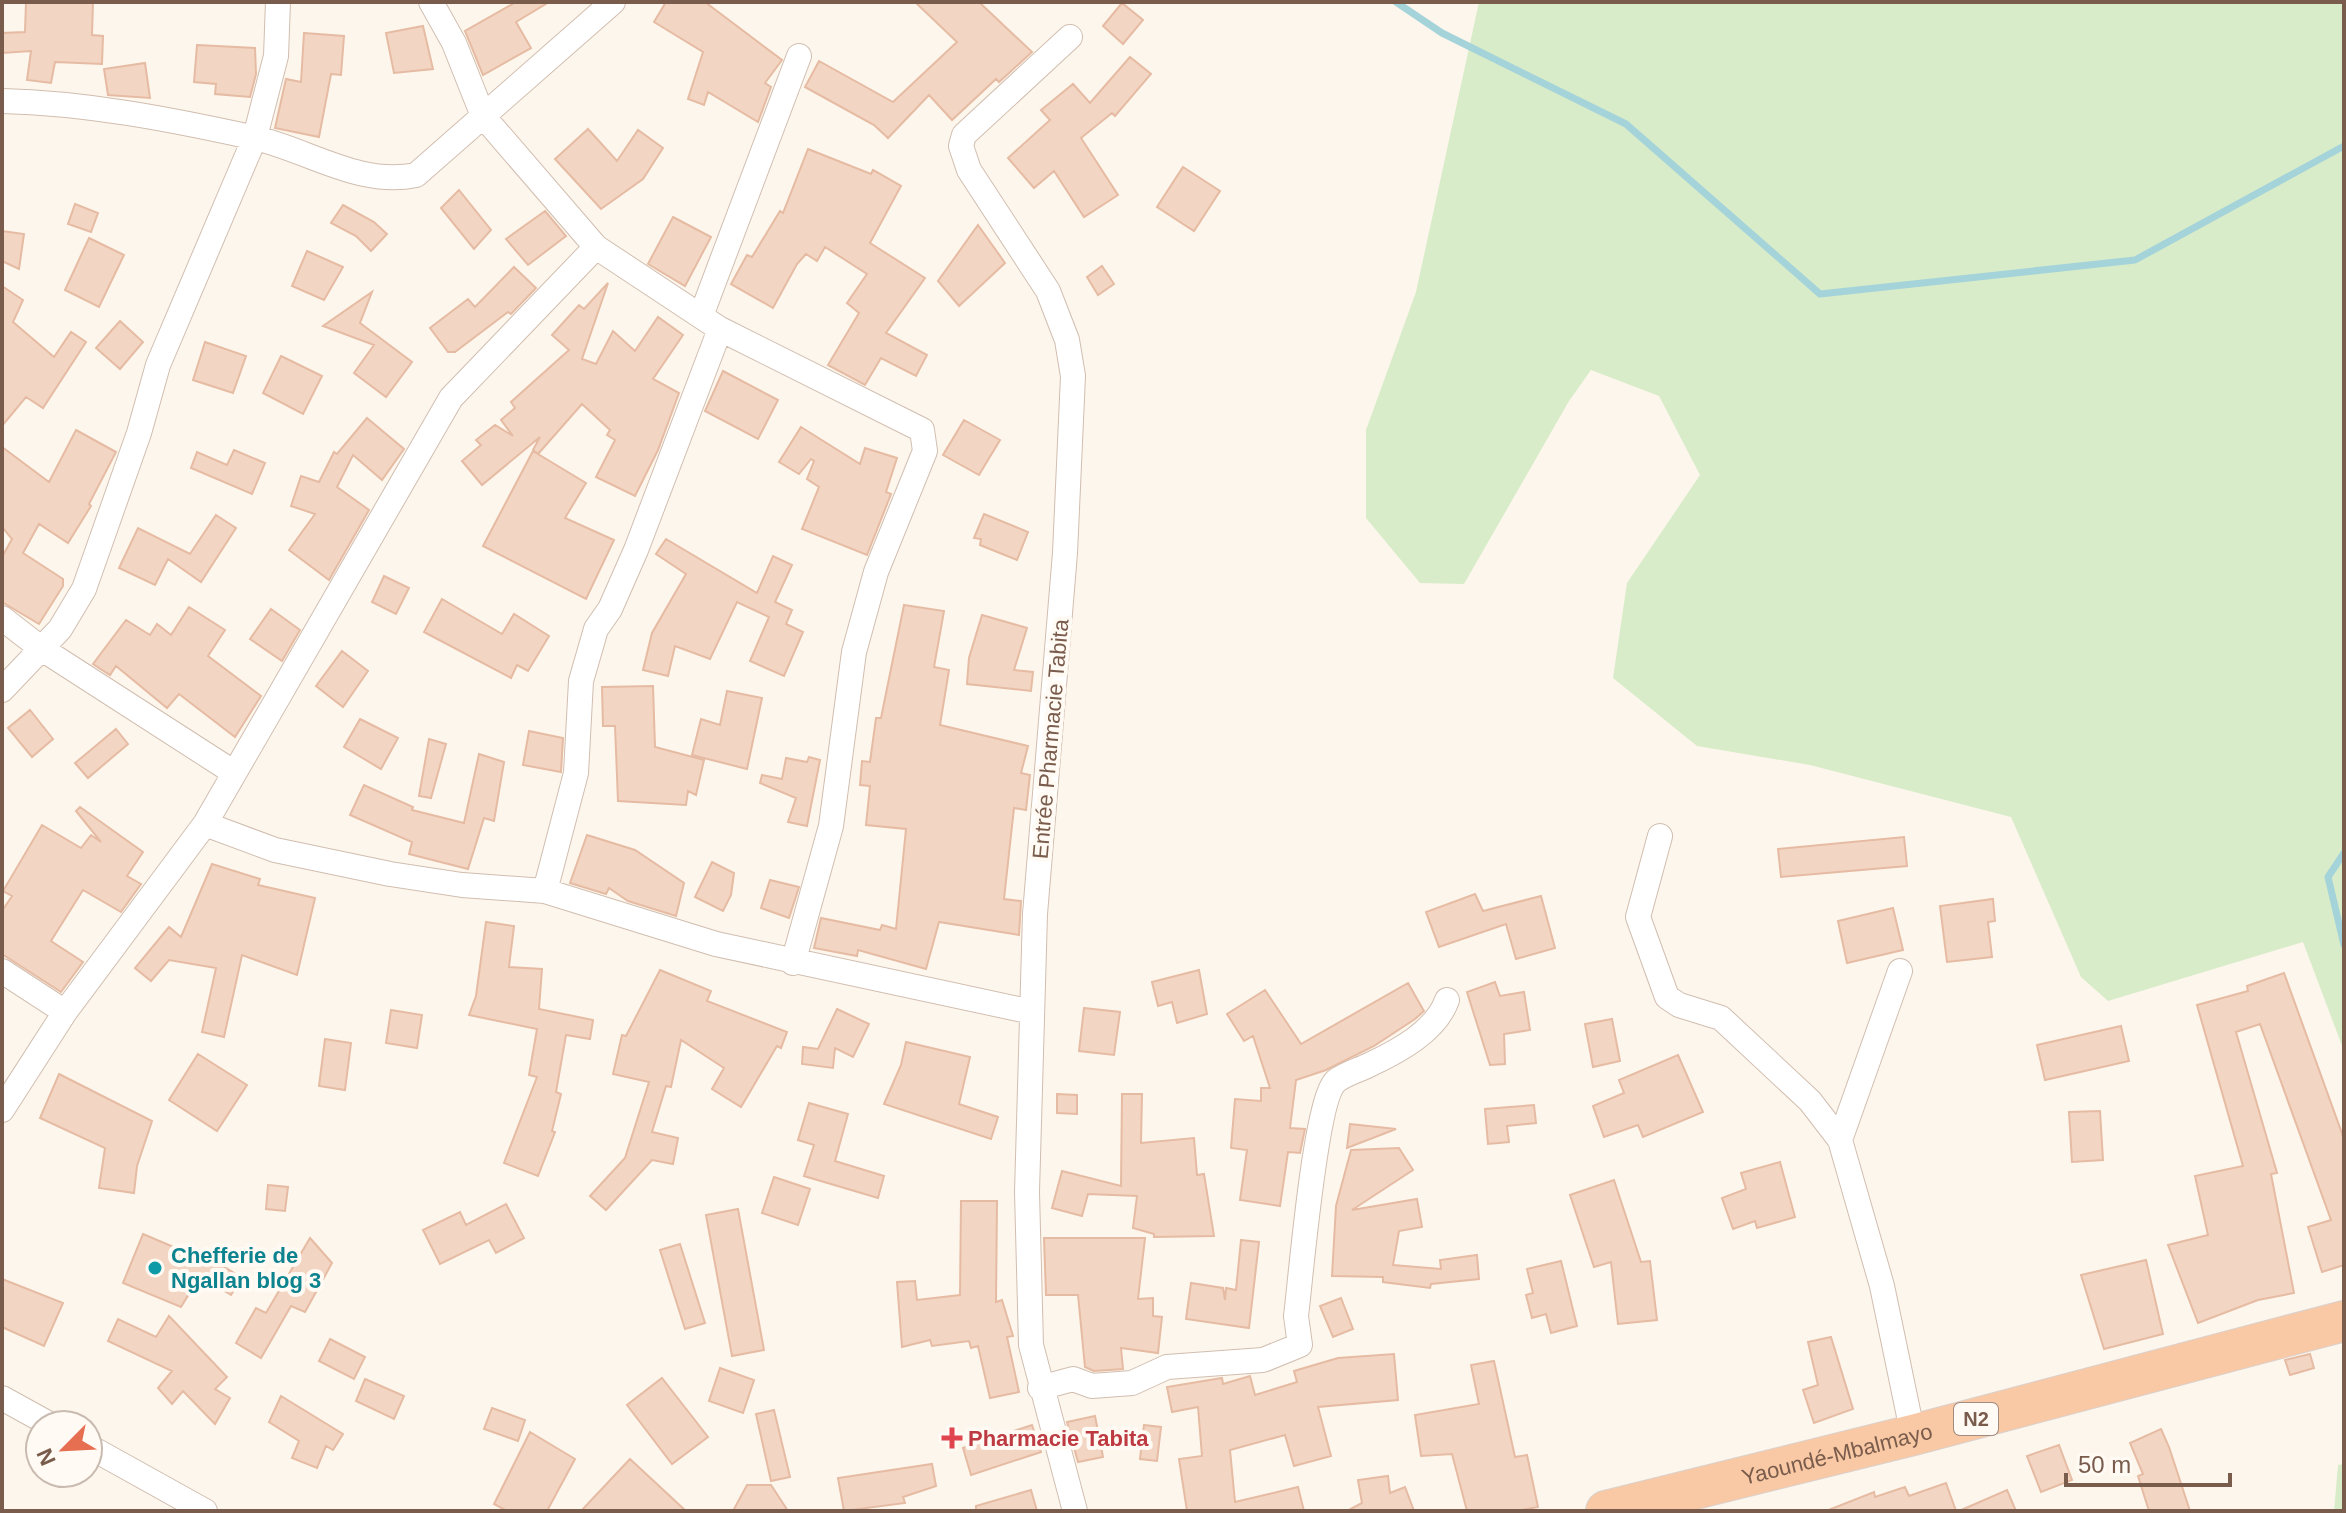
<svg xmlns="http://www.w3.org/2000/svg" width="2346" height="1513" font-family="Arial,sans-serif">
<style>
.green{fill:#d8ecc9}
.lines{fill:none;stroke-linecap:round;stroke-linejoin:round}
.stream{stroke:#a5d3da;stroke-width:7}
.building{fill:#f3d5c3;stroke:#e6bba3;stroke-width:2}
.minor-casing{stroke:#d1beb0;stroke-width:26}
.trunk-casing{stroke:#dad1cd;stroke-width:42}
.minor{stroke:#fff;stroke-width:24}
.trunk{stroke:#f9c8a4;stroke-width:40}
.culture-dot{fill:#0f9aa8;stroke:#fffaf3;stroke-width:3}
.health-dot{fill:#e0444e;stroke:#fffaf3;stroke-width:3}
.labels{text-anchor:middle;stroke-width:8;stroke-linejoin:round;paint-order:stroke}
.shield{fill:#fffaf3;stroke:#a28b7f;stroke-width:2}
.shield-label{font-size:20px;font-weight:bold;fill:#7a5c4d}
.street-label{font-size:22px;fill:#7a5c4d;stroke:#fffaf3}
.culture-label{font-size:22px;font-weight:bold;fill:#0d838f;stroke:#fffaf3;text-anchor:start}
.health-label{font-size:22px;font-weight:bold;fill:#be3a42;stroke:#fffaf3;text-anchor:start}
</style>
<rect width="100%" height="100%" fill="#fdf6ec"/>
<path class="green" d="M 1479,2 L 2344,2 L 2344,1051 L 2303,942 L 2108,1001 L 2081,977 L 2011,817 L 1810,765 L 1697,746 L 1613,678 L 1627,583 L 1700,475 L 1659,396 L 1591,370 L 1569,401 L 1464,584 L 1420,583 L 1366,518 L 1366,430 L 1416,292 Z
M 2344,1464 L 2344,1511 L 2334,1511 L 2338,1465 Z"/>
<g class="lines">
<path class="stream" d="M 1396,2 L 1442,33 L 1626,124 L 1820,294 L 2135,260 L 2344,146
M 2344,853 L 2328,877 L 2344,945"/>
</g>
<path class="building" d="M 26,2 L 93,2 L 92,35 L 103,36 L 102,64 L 55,62 L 51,83 L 27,80 L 31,51 L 2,53 L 2,33 L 25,32 Z
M 516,2 L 549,2 L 516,22 L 531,48 L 483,75 L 465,31 Z
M 666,2 L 705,2 L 782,60 L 765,83 L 771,87 L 758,122 L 708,92 L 704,105 L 688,99 L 703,52 L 654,22 Z
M 915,2 L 979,2 L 1032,52 L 999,82 L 996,79 L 952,120 L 929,95 L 888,138 L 874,125 L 805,87 L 819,61 L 893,102 L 957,42 Z
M 1122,3 L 1143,20 L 1123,44 L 1103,26 Z
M 423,26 L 433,69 L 394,73 L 386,33 Z
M 304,33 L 344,36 L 341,75 L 331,74 L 319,137 L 275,128 L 286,79 L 301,82 Z
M 197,45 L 255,48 L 256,74 L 250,97 L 215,94 L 216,84 L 194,82 Z
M 1130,57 L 1151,74 L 1115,116 L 1112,113 L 1081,138 L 1118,195 L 1084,217 L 1054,171 L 1034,188 L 1008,158 L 1050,120 L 1041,110 L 1073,84 L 1090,103 Z
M 145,63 L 150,98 L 108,95 L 104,69 Z
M 588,129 L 617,161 L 638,130 L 663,148 L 643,179 L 601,209 L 555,159 Z
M 808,149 L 871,174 L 873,170 L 901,186 L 870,243 L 925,278 L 886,333 L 927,355 L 916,376 L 881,358 L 865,385 L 828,365 L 859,313 L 847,303 L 867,274 L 825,247 L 817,261 L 806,254 L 797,264 L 773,308 L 731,284 L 747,255 L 752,257 L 780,211 L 783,213 Z
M 1183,167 L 1220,191 L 1194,231 L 1157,207 Z
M 459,190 L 491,230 L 474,249 L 441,208 Z
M 75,204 L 98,213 L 91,232 L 68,224 Z
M 343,205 L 374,222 L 387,234 L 371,251 L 356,236 L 331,223 Z
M 545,211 L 566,236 L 528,265 L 506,239 Z
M 673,217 L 711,237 L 685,286 L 648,264 Z
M 978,225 L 1005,263 L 959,306 L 938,281 Z
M 2,231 L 24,234 L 19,269 L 2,261 Z
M 89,238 L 124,255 L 99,307 L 65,290 Z
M 307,251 L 343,267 L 324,300 L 292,286 Z
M 1102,266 L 1114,284 L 1098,295 L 1087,277 Z
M 514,267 L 536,288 L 511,314 L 508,312 L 455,352 L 448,352 L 430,328 L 468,299 L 475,307 Z
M 608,283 L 582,359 L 596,364 L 613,331 L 635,351 L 658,317 L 683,335 L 653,379 L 679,393 L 658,450 L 635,496 L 596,477 L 615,440 L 607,435 L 610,430 L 582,404 L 538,454 L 533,450 L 540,437 L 482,485 L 462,461 L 481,445 L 476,440 L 495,425 L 513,436 L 501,420 L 515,408 L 511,402 L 569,350 L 552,335 L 579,305 L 584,309 Z
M 2,286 L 23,300 L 13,322 L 54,357 L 71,332 L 86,342 L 43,408 L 26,397 L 2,426 Z
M 372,292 L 360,323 L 412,362 L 386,397 L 354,373 L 374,345 L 323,326 Z
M 120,321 L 143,342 L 120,369 L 96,348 Z
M 205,342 L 246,356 L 233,393 L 193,380 Z
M 281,356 L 322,376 L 303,414 L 263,393 Z
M 723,371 L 778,400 L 758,439 L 705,411 Z
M 367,418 L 404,449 L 382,480 L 353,455 L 337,487 L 369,510 L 329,580 L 289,550 L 315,514 L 291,506 L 301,476 L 319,482 L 334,452 L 337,454 Z
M 964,420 L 1000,440 L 979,475 L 943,455 Z
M 801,427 L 860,464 L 865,448 L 897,458 L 886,492 L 891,494 L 867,555 L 802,529 L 819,487 L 807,479 L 814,461 L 811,459 L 799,474 L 779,462 Z
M 76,430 L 116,452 L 89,504 L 91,506 L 68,543 L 39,524 L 23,553 L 63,579 L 63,586 L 39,624 L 2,602 L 2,557 L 12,539 L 2,527 L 2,447 L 49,482 Z
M 234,450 L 265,463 L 252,494 L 191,468 L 197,452 L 227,465 Z
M 533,451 L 586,483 L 565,518 L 614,540 L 586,599 L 483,546 Z
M 984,514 L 1028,532 L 1017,560 L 980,545 L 981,539 L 974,538 Z
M 216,515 L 236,528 L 201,582 L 168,559 L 155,585 L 119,568 L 138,528 L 190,554 Z
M 666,539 L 757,593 L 773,556 L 792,565 L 775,602 L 792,610 L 786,624 L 803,632 L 784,676 L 750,661 L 769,617 L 737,602 L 710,659 L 675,646 L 668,676 L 643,670 L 652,633 L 686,574 L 656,554 Z
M 384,576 L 409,588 L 396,614 L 372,602 Z
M 442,599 L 502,634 L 514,614 L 549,636 L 528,671 L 517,665 L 511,678 L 424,632 Z
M 904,605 L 944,611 L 934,667 L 949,670 L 940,725 L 1028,746 L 1021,773 L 1030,775 L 1026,810 L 1014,808 L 1004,899 L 1021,901 L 1019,935 L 939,922 L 926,969 L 858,950 L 857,956 L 814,948 L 821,918 L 880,930 L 882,925 L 896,929 L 906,829 L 866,825 L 870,786 L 860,785 L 862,761 L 870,762 L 876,718 L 881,718 Z
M 189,607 L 225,630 L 208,656 L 261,696 L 235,737 L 179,694 L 167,708 L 116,666 L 110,675 L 93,664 L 126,620 L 150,635 L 157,624 L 171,635 Z
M 271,609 L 300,630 L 282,661 L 250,639 Z
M 982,615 L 1027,628 L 1014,670 L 1033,672 L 1031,691 L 967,684 L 969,658 Z
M 342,651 L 368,671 L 343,707 L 316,686 Z
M 653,686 L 655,747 L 704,760 L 696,795 L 688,791 L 686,805 L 618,801 L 615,726 L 603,726 L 602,687 Z
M 727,691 L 762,698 L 747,769 L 692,755 L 701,719 L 720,725 Z
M 30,710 L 53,739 L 32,757 L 8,728 Z
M 360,719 L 398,738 L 381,769 L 344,747 Z
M 116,729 L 128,744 L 88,778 L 75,763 Z
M 529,731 L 563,738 L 561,772 L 523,765 Z
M 429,739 L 446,744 L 431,798 L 419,796 Z
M 479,754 L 504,762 L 494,821 L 484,818 L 468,869 L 409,854 L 412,842 L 350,815 L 364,785 L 413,807 L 412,810 L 464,823 Z
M 809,757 L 820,760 L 807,826 L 788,822 L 796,798 L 760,783 L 762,775 L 782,779 L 786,758 L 807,762 Z
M 80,807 L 143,852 L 127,876 L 141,884 L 121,912 L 83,890 L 51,941 L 83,962 L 61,992 L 2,954 L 2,911 L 12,896 L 3,891 L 42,825 L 81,848 L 91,835 L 101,842 L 76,811 Z
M 587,835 L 635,850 L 684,883 L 676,916 L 628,901 L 609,888 L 606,894 L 570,883 Z
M 1904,837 L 1907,866 L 1781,877 L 1778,849 Z
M 712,862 L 734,873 L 731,895 L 723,911 L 695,897 Z
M 212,864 L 260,879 L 258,885 L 315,898 L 297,975 L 242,955 L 224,1037 L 202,1032 L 216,968 L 169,960 L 151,981 L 135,968 L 169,927 L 181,937 Z
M 770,880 L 799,887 L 789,918 L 761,908 Z
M 1475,894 L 1483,911 L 1541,896 L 1555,948 L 1516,959 L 1506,924 L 1439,947 L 1426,912 Z
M 1993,899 L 1995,921 L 1988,922 L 1992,957 L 1947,962 L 1940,906 Z
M 1893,908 L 1903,950 L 1847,963 L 1838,921 Z
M 486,922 L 514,926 L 509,967 L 542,969 L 539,1009 L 593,1020 L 590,1039 L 566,1035 L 556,1092 L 561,1094 L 552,1131 L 555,1132 L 538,1176 L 504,1163 L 537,1077 L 529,1075 L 537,1029 L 469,1015 L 476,996 Z
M 660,970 L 711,991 L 707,1001 L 787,1032 L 781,1048 L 777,1046 L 741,1107 L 712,1089 L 724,1068 L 681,1040 L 671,1087 L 666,1086 L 652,1132 L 678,1138 L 673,1164 L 652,1160 L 606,1210 L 590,1196 L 625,1158 L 649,1082 L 613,1074 L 622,1035 L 626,1036 Z
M 1199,970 L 1207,1014 L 1177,1023 L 1172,1002 L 1158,1006 L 1152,982 Z
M 2284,973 L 2344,1139 L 2344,1265 L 2322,1272 L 2308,1227 L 2331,1220 L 2260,1024 L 2236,1032 L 2277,1173 L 2271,1174 L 2294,1293 L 2258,1300 L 2198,1323 L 2168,1245 L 2208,1235 L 2195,1176 L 2243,1166 L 2197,1005 L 2248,991 L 2247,986 Z
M 1495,982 L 1500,996 L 1524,992 L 1530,1030 L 1504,1034 L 1505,1064 L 1490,1065 L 1467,992 Z
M 1408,983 L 1424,1011 L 1415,1019 L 1374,1046 L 1326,1070 L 1296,1080 L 1290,1128 L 1305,1129 L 1300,1153 L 1288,1152 L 1280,1206 L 1240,1200 L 1247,1150 L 1231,1148 L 1235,1099 L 1261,1101 L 1261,1088 L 1270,1088 L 1253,1036 L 1244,1041 L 1227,1014 L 1265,990 L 1301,1044 Z
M 1084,1008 L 1120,1012 L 1114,1055 L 1079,1051 Z
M 837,1009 L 869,1024 L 853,1057 L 835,1048 L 833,1068 L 802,1064 L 803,1047 L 818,1049 Z
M 391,1010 L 422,1015 L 417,1048 L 386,1043 Z
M 1612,1019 L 1620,1061 L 1593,1067 L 1585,1024 Z
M 2121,1026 L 2129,1061 L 2045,1080 L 2037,1045 Z
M 325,1039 L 351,1043 L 345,1090 L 319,1086 Z
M 906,1042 L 970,1057 L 959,1104 L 998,1117 L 991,1139 L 884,1104 L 901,1065 Z
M 198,1054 L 247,1085 L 217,1131 L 169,1100 Z
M 1678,1055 L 1703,1112 L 1643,1137 L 1638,1125 L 1604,1137 L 1593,1106 L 1624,1093 L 1619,1080 Z
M 59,1074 L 152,1121 L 137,1166 L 134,1193 L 99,1188 L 105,1148 L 40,1118 Z
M 1057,1094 L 1077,1095 L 1077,1114 L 1057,1113 Z
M 1122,1094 L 1142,1094 L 1141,1143 L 1194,1138 L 1197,1175 L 1204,1174 L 1214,1236 L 1154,1237 L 1154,1234 L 1133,1228 L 1137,1196 L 1088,1194 L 1082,1216 L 1052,1208 L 1062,1171 L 1121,1186 Z
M 809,1103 L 848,1114 L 835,1161 L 884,1176 L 878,1198 L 804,1176 L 814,1145 L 798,1140 Z
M 1534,1105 L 1536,1123 L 1507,1126 L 1509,1142 L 1488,1144 L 1485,1109 Z
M 2100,1111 L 2103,1160 L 2072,1162 L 2069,1112 Z
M 1350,1124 L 1396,1129 L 1347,1148 Z
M 1399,1148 L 1413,1170 L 1352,1210 L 1417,1199 L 1422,1227 L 1399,1231 L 1393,1265 L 1441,1269 L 1440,1260 L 1477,1255 L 1479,1279 L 1431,1284 L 1430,1288 L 1383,1282 L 1383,1277 L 1332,1276 L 1336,1206 L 1351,1150 Z
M 1780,1162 L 1795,1217 L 1757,1228 L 1755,1221 L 1733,1229 L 1722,1198 L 1746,1189 L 1741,1173 Z
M 774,1177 L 810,1189 L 798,1225 L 762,1213 Z
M 1614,1180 L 1641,1262 L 1650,1261 L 1657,1320 L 1618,1324 L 1611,1262 L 1594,1267 L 1570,1195 Z
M 268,1185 L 288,1187 L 285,1211 L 266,1209 Z
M 961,1201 L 997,1201 L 996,1302 L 1002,1300 L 1013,1336 L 1007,1337 L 1019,1392 L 990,1398 L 978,1346 L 971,1348 L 969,1341 L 932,1346 L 930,1340 L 902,1347 L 897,1282 L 915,1281 L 917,1300 L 960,1295 Z
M 506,1204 L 524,1238 L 496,1253 L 489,1240 L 440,1264 L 423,1230 L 460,1212 L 466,1225 Z
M 738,1209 L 764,1350 L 732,1356 L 706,1215 Z
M 143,1234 L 204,1260 L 207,1256 L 242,1278 L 231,1295 L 200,1276 L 181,1307 L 123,1283 Z
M 310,1238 L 332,1263 L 305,1312 L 291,1306 L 261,1358 L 236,1343 L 256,1308 L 266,1313 Z
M 1044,1238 L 1145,1238 L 1138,1299 L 1153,1298 L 1153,1316 L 1162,1317 L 1158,1353 L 1121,1348 L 1123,1369 L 1094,1371 L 1085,1367 L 1078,1295 L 1046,1295 Z
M 1241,1240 L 1259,1242 L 1249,1328 L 1186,1319 L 1191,1283 L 1223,1288 L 1225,1300 L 1226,1288 L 1236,1290 Z
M 680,1244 L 705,1323 L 685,1329 L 660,1250 Z
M 2146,1260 L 2163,1334 L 2104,1349 L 2081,1275 Z
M 1561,1261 L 1577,1326 L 1551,1333 L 1546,1314 L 1532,1318 L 1526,1295 L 1533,1293 L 1527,1269 Z
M 2,1279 L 63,1303 L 44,1346 L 2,1327 Z
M 1341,1298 L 1353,1329 L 1333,1337 L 1320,1306 Z
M 169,1316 L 227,1377 L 215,1389 L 230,1398 L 215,1424 L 183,1391 L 172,1404 L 158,1388 L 172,1371 L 108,1341 L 118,1319 L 156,1337 Z
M 1831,1337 L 1853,1409 L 1814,1423 L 1803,1390 L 1818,1385 L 1808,1342 Z
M 330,1339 L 365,1357 L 354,1379 L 319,1361 Z
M 1394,1354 L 1398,1400 L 1318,1407 L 1331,1456 L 1294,1466 L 1285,1435 L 1230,1450 L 1235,1502 L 1298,1487 L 1304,1511 L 1187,1511 L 1179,1459 L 1202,1456 L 1198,1407 L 1172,1412 L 1167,1387 L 1222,1378 L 1223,1384 L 1250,1376 L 1255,1395 L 1297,1382 L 1294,1371 L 1338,1358 Z
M 2310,1354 L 2314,1368 L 2290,1375 L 2285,1360 Z
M 1494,1361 L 1515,1457 L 1527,1455 L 1538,1507 L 1516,1511 L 1467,1511 L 1452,1454 L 1421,1456 L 1415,1415 L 1479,1404 L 1471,1365 Z
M 720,1368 L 754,1380 L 743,1413 L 709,1401 Z
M 662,1378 L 708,1437 L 672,1464 L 627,1405 Z
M 365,1379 L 404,1396 L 394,1419 L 356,1401 Z
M 281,1396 L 343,1434 L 333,1450 L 326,1446 L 317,1468 L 292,1458 L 299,1441 L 269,1422 Z
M 492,1408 L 525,1420 L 518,1441 L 484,1429 Z
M 774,1410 L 790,1477 L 771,1481 L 756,1414 Z
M 1095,1416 L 1103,1457 L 1078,1462 L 1067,1422 Z
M 1032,1425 L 1041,1452 L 971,1475 L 963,1448 Z
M 1144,1425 L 1161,1427 L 1157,1461 L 1140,1459 Z
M 2161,1429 L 2169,1447 L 2190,1511 L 2149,1511 L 2138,1476 L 2143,1474 L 2130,1443 Z
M 530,1432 L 575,1459 L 547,1511 L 507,1511 L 494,1504 Z
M 2059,1445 L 2072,1480 L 2041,1492 L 2027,1456 Z
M 630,1459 L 686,1511 L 581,1511 Z
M 932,1464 L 936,1486 L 903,1497 L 905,1503 L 844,1511 L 838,1478 Z
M 1388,1476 L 1390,1493 L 1405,1487 L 1414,1511 L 1347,1511 L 1362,1503 L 1358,1480 Z
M 1946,1483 L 1956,1511 L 1826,1511 L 1874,1492 L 1875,1497 L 1905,1487 L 1909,1496 Z
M 747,1485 L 771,1485 L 788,1511 L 733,1511 Z
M 1031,1490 L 1037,1511 L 976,1511 L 976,1506 Z
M 2007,1490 L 2016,1511 L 1959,1511 Z"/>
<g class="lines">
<g class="minor-casing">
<path id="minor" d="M 431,2 L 454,43 L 483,116 L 596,247 L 720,329 L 922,430 L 925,451 L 876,572 L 854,652 L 831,826 L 793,963
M 1070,37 L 964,135 L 961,146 L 969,170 L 1048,291 L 1067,340 L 1073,376 L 1065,553 L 1035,914 L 1027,1192 L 1031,1345 L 1075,1511
M 2,101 C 86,103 169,119 251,137 C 307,149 358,187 416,175 L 613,2
M 701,316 L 799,56
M 2,618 L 42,649 L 233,772
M 2,690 L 60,629 L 84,589 L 139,433 L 158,365 L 255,137 L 276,56 L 278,2
M 205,824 L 275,850 L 390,874 L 462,885 L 545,891 L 716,944 L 1032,1012
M 1660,836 L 1638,917 L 1667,997 L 1679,1005 L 1721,1018 L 1810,1101 L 1840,1140 L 1882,1286 L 1913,1435
M 545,891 L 576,773 L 581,681 L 596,629 L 610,609 L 636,550 L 720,329
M 2,971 L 65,1012
M 2,1110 L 65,1012 L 205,824 L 451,398 L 596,247
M 1840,1140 L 1900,971
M 1040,1388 L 1073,1379 L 1092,1386 L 1132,1383 L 1167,1367 L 1263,1360 L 1300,1345 L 1296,1316 C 1301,1277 1315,1100 1336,1081 C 1345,1074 1359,1070 1369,1065 C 1399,1051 1436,1031 1447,1000
M 2,1398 L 51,1425
M 88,1446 L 205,1511"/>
</g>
<g class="trunk-casing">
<g id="trunk">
<path id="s1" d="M 1606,1511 L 1913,1435 L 2344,1321"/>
</g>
</g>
<use href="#minor" class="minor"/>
<use href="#trunk" class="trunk"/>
</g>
<circle class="culture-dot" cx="155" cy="1268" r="8"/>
<path class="health-dot" d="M948 1426h8v8h8v8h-8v8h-8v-8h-8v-8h8z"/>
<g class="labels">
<rect class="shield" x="1954" y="1403" width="44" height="32" rx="6"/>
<g class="shield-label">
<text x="1976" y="1426">N2</text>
</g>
<g class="street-label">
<text transform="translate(1050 739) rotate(-85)" y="8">Entrée Pharmacie Tabita</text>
<text dy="8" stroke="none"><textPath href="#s1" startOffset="238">Yaoundé-Mbalmayo</textPath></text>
</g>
<g class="culture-label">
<text x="171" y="1263">Chefferie de<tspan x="171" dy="25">Ngallan blog 3</tspan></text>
</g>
<g class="health-label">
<text x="968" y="1446">Pharmacie Tabita</text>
</g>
</g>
<rect width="2346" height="1513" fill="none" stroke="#7a5c4d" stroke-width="8"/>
<g transform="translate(64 1449) rotate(246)"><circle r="38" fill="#fffaf3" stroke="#cabbb1" stroke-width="2"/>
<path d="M0-6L14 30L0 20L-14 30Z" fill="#e76f51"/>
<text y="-12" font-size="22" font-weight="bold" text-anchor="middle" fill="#7a5c4d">N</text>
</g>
<path d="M2066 1473v12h164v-12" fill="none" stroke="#7a5c4d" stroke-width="4"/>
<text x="2078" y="1473" font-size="24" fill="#7a5c4d" stroke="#fffaf3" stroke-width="6" paint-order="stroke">50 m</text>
</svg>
